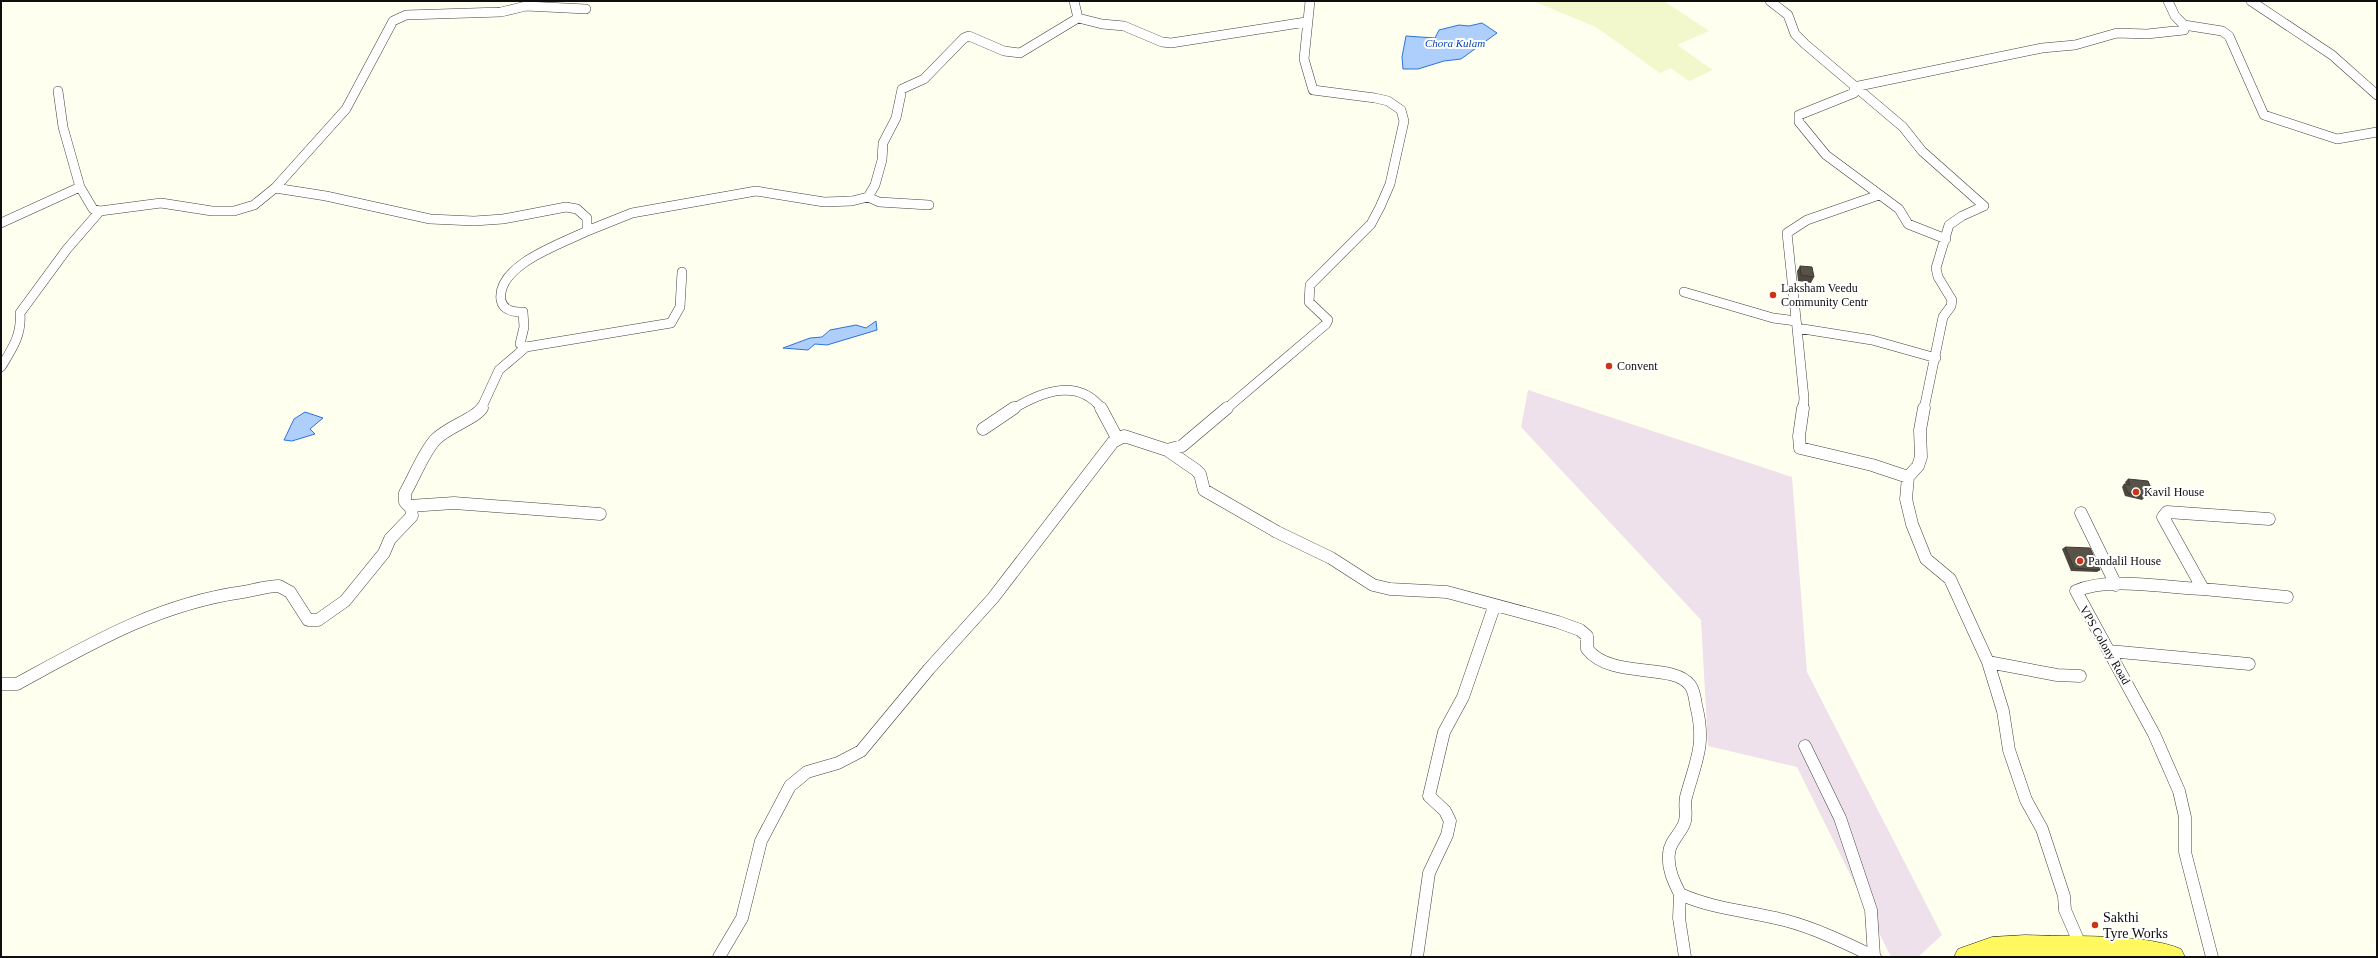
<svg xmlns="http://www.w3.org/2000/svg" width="2378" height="958" font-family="Georgia,serif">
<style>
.industrial{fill:#eee1ec}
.farmland{fill:#f3f8cc}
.water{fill:#aecffc;stroke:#2d72db}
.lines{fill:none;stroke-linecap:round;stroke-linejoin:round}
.minor-far1-casing{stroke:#414141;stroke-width:10}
.minor-casing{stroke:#414141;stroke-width:13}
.primary-casing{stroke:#1f1f1f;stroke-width:1}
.minor-far1{stroke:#fff;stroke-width:9}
.minor{stroke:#fff;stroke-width:12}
.primary{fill:#fff85f;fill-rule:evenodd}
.wall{fill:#4c473f}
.building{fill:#585249;stroke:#3e3933}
.poi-dot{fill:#cd3317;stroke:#fff;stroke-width:1.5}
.labels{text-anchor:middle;stroke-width:4;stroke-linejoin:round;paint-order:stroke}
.far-water-label{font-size:11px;font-style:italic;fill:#0a45ad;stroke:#fff}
.poi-label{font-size:12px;fill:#0e0e0e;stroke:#fff;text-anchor:start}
.street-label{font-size:12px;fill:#0e0e0e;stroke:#fff}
.near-poi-label{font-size:14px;fill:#0e0e0e;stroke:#fff;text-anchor:start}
</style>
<rect width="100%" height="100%" fill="#ffffef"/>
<path class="industrial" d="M 1528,390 L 1792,477 L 1807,672 L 1942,935 L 1918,957 L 1891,957 L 1797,767 L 1708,746 L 1701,620 L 1521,427 Z"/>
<path class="farmland" d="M 1631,1 L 1664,1 L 1709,31 L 1677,45 L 1713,70 L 1689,81 L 1671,68 L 1660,73 L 1596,27 L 1535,2 Z"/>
<path class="water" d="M 1482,23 L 1497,33 L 1461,59 L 1444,61 L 1418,69 L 1403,69 L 1402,57 L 1406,36 L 1435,38 L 1439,30 L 1459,25 L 1469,26 Z
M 876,321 L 877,330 L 827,345 L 815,344 L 808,350 L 783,348 L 810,338 L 822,337 L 830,330 L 856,325 L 866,328 Z
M 305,412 L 323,418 L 310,429 L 315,434 L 292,441 L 284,440 L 294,419 Z"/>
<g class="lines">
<g class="minor-far1-casing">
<path id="minor-far1" d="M 1074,1 L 1078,18
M 1770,1 L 1788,15 L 1795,34 L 1805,44 L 1903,127 L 1922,151 L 1984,206 L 1962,216 L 1949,225 L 1936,268 L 1938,277 L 1952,300 L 1951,306 L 1943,317 L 1924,409
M 2168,1 L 2175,16 L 2184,25
M 2251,1 L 2332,55 L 2377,95
M 58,91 L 63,127 L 80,187
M 275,188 L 346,109 L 393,21 L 406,15 L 501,12 L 526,6 L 586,9
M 1879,195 L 1807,220 L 1787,233 L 1797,328 L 1872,340 L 1936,358
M 868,197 L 879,202 L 929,205
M 1,223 L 80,187 L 93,209 L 100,211 L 161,203 L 212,211 L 234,211 L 254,205 L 275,188 L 326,196 L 430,219 L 474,221 L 503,219 L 566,207 L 577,209 L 587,218 L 587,231 L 632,213 L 756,191 L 824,202 L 852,201 L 868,197 L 875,185 L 882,160 L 883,143 L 896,118 L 902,89 L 924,79 L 964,38 L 969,36 L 1004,51 L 1020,53 L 1078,18 L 1102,24 L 1124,26 L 1162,42 L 1171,43 L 1306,22
M 1946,239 L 1908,224 L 1899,209 L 1826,155 L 1799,122 L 1799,115 L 1854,93 L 1854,87 L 2042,48 L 2075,45 L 2117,33 L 2147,34 L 2184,30 L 2184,25 L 2222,31 L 2229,36 L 2264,115 L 2337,139 L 2377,132
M 1684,292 L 1773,318 L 1796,321
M 1797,328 L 1804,398 L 1803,409
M 526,347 L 671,323 L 680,307 L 682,272
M 1,367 C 12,349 22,335 20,313 L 67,249 L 100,211
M 481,409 L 499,370 L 526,347 L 520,344 L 524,327 L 523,312 C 514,312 503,311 501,300 C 496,265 563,243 587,231
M 1013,409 C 1041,392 1078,377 1102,409
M 1226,409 L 1326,324 L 1328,320 L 1309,302 L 1310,285 L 1371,224 L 1380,207 L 1390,184 L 1404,121 L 1401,110 L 1388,101 L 1375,98 L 1313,90 L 1304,59 L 1310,1"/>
</g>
<g class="minor-casing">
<path id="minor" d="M 1101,408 L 1117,438
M 1803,408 L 1799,436 L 1800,448 L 1872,465 L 1908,477
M 1924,408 L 1920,430 L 1921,457 L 1918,466 L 1908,477 L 1906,499 L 1912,524 L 1926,559 L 1950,579 L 1988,662 L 2003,711 L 2009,750 L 2026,800 L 2042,829 L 2064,896 L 2065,910 L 2082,949
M 983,429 L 1014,408
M 1167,450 L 1196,470 L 1200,474 L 1204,490 L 1277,532 L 1331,558 L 1373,585 L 1390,589 L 1447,592 L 1558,622 L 1580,630 L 1587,636 L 1587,649 C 1612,680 1672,662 1690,685 C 1694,690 1695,698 1696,705 C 1706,745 1696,760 1686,797 C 1684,805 1687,813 1685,821 C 1682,833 1670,840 1669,853 C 1667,868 1674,882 1680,894 C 1713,909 1749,911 1784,920 C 1815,928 1846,943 1875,957
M 409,506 L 454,503 L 600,514
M 2081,513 L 2116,585
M 2203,589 L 2287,597
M 2109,651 L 2249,664
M 1988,662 L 2057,675 L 2080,676
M 1,684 L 17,684 C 92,643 158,604 243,592 C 255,590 267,586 279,586 L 290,592 L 308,620 L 318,620 L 345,601 L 384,553 L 390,539 L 412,516 L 411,508 L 405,502 L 405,493 C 414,478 424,451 436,439 C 448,427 476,418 482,408
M 1805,746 L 1840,818 L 1871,910 L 1874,956
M 1680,894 L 1679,918 L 1685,957
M 719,957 L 742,918 L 761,841 L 790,786 L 807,772 L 838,763 L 861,751 L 929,669 L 993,598 L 1113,442 L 1124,436 L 1167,450 L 1182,446 L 1227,408
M 1417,957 L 1429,873 L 1447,835 L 1450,821 L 1445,811 L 1429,796 L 1444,732 L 1463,697 L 1494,607
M 2212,957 L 2185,852 L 2185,817 L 2179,791 L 2154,734 L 2076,591 C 2111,576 2165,588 2203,589 L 2163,517 L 2167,512 L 2269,519"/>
</g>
<g class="primary-casing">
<path id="primary" d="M 2026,935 C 2068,937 2144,933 2181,949 L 2185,957 L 1954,957 L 1958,949 L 1992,937 Z"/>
</g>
<use href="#minor-far1" class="minor-far1"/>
<use href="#minor" class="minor"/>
<use href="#primary" class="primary"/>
</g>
<path class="wall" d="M 1800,266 L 1814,277 L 1811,283 L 1798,281 L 1797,271 Z
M 2128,479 L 2154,495 L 2152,498 L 2145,497 L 2142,500 L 2125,496 L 2122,487 L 2124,484 L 2126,485 L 2125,482 Z
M 2065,547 L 2100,570 L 2097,572 L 2071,571 L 2062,549 Z"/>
<path class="building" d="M 1800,266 L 1812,267 L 1814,277 L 1801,275 Z
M 2128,479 L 2148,481 L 2154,495 L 2144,494 L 2145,497 L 2128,493 L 2124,484 L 2130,485 Z
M 2065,547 L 2090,548 L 2100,570 L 2074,568 Z"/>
<g class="poi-dot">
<circle cx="1773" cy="295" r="4"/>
<circle cx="1609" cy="366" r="4"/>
<circle cx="2136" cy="492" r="4"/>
<circle cx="2080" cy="561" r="4"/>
<circle cx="2095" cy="925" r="4"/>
</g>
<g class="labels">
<g class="far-water-label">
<text x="1455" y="47">Chora Kulam</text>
</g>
<g class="poi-label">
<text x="1781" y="292">Laksham Veedu<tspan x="1781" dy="14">Community Centr</tspan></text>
<text x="1617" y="370">Convent</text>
<text x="2144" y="496">Kavil House</text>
<text x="2088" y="565">Pandalil House</text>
</g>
<g class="street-label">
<text transform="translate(2105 645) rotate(60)" y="4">VPS Colony Road</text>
</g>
<g class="near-poi-label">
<text x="2103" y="922">Sakthi<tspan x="2103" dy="16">Tyre Works</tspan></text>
</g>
</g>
<rect width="2378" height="958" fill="none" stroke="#0e0e0e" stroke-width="4"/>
</svg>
